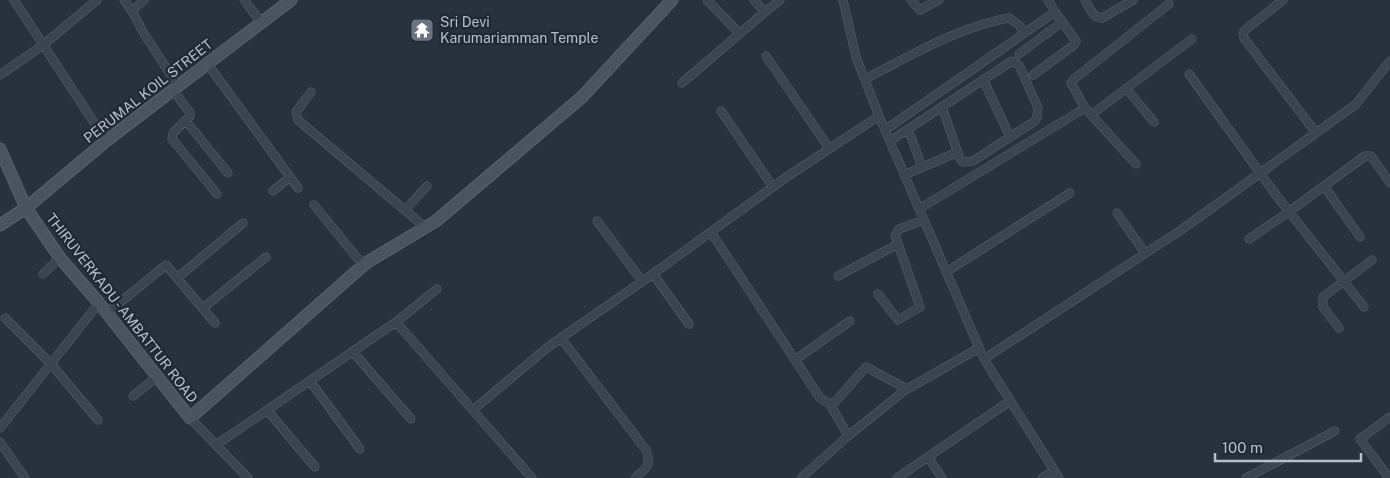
<svg xmlns="http://www.w3.org/2000/svg" width="1390" height="478" font-family="'Public Sans',sans-serif">
<style>
.lines{fill:none;stroke-linecap:round;stroke-linejoin:round}
.street-casing{stroke:#59626c;stroke-width:9}
.secondary-casing{stroke:#59626c;stroke-width:13}
.street{stroke:#3c444f;stroke-width:8}
.secondary{stroke:#4a5461;stroke-width:11}
.labels{text-anchor:middle;stroke-width:4.5;stroke-linejoin:round;paint-order:stroke}
.poi-label{font-size:14px;fill:#b8bfc9;stroke:#202934;text-anchor:start}
.street-label{font-size:14px;fill:#b8bfc9;stroke:#202934}
</style>
<rect width="100%" height="100%" fill="#28323f"/>
<g class="lines">
<g class="street-casing">
<path id="street" d="M 14,0 L 106,141
M 124,0 L 132,11
M 144,0 L 132,11 L 143,32 L 178,86
M 244,0 L 261,22
M 707,0 L 740,34
M 843,0 L 856,57 L 879,116 L 984,359 L 1059,478
M 911,0 L 920,10 L 939,0
M 1085,0 C 1089,7 1093,19 1102,18 L 1133,0
M 1283,0 L 1245,30 L 1243,34 L 1244,38 L 1316,133
M 765,12 L 780,0
M 1019,54 L 1062,22
M 766,56 L 829,148
M 207,63 L 298,188
M 1189,74 L 1276,195 L 1364,307
M 0,75 L 43,45 L 97,0
M 1033,75 L 1074,45 L 1076,41 L 1055,12
M 865,79 C 909,57 960,26 1009,18 L 1019,25 L 1025,33
M 983,79 L 1010,137
M 682,83 L 765,12 L 754,0
M 1126,88 L 1154,122
M 173,90 L 190,113 L 190,116 L 173,133 L 172,139 L 217,194
M 311,92 L 296,112 L 298,120 L 426,228
M 721,111 L 773,187
M 1091,115 L 1192,39
M 186,121 L 228,173
M 908,129 L 922,167
M 885,130 L 1055,12 L 1048,0
M 890,141 L 1012,61 L 1019,65 L 1038,108 L 1037,117 L 1035,121 L 973,161 L 963,162 L 960,159 L 942,107
M 1136,164 L 1085,108 L 1071,83 L 1074,79 L 1169,4
M 904,175 L 958,152
M 1324,186 L 1360,237
M 273,191 L 290,177
M 314,205 L 363,265
M 919,209 L 1085,108
M 405,210 L 427,186
M 1117,213 L 1145,253
M 597,221 L 642,281
M 711,232 L 820,398 L 830,404 L 836,401 L 866,367 L 907,389
M 1249,239 L 1290,211 L 1365,156 L 1371,156 L 1390,183
M 946,272 L 1070,193
M 43,274 L 60,258
M 653,274 L 689,324
M 838,276 L 898,244
M 177,278 L 243,223
M 878,294 L 898,320 L 920,307 L 895,235 L 899,229 L 924,220
M 203,308 L 266,257
M 107,313 L 166,265 L 215,323
M 5,318 L 51,364 L 98,420
M 396,322 L 437,289
M 1339,328 L 1323,307 L 1323,297 L 1372,260
M 561,338 L 646,450 C 652,466 646,468 635,478
M 353,352 L 411,419
M 984,359 L 1181,230 L 1355,105 L 1390,61
M 795,360 L 850,321
M 310,381 L 360,449
M 133,396 L 158,376
M 830,404 L 848,436 L 904,391 L 979,348
M 267,410 L 315,467
M 473,410 L 548,347 L 650,276 L 788,176 L 879,116
M 190,418 L 248,478
M 0,428 L 99,303
M 0,442 L 25,478
M 216,445 L 396,322 L 532,478
M 928,457 L 942,478
M 801,478 L 848,436
M 897,478 L 1010,401
M 1042,478 L 1054,471
M 1246,478 L 1335,431
M 1389,478 L 1360,439 L 1390,417"/>
</g>
<g class="secondary-casing">
<path id="secondary" d="M 0,149 L 26,208 L 60,258 L 99,303 L 190,418 L 366,263 L 436,221 L 582,97 L 672,0
M 0,225 L 26,208 L 106,141 L 291,0"/>
</g>
<use href="#street" class="street"/>
<use href="#secondary" class="secondary"/>
</g>
<defs>
<g id="temple-square" transform="scale(1.25)"><rect x="-9" y="-9" width="18" height="18" rx="4" fill="#6b7280" stroke="#202934"/><path d="M0-6L5-2H3V0L6.5 2.5H4V6H1.5V3h-3V6H-4V2.5H-6.5L-3 0V-2H-5Z" fill="#fff"/></g>
</defs>
<g fill-rule="evenodd">
<use href="#temple-square" x="422" y="30"/>
</g>
<g class="labels">
<g class="poi-label">
<text x="440" y="27">Sri Devi<tspan x="440" dy="16">Karumariamman Temple</tspan></text>
</g>
<g class="street-label">
<text transform="translate(148 91) rotate(-38)" y="5">PERUMAL KOIL STREET</text>
<text transform="translate(122 308) rotate(52)" y="5">THIRUVERKADU - AMBATTUR ROAD</text>
</g>
</g>
<path d="M1215 453v8h146v-8" fill="none" stroke="#b8bfc9" stroke-width="2.5"/>
<text x="1222" y="453" font-size="15" fill="#b8bfc9" stroke="#202934" stroke-width="4" paint-order="stroke">100 m</text>
</svg>
